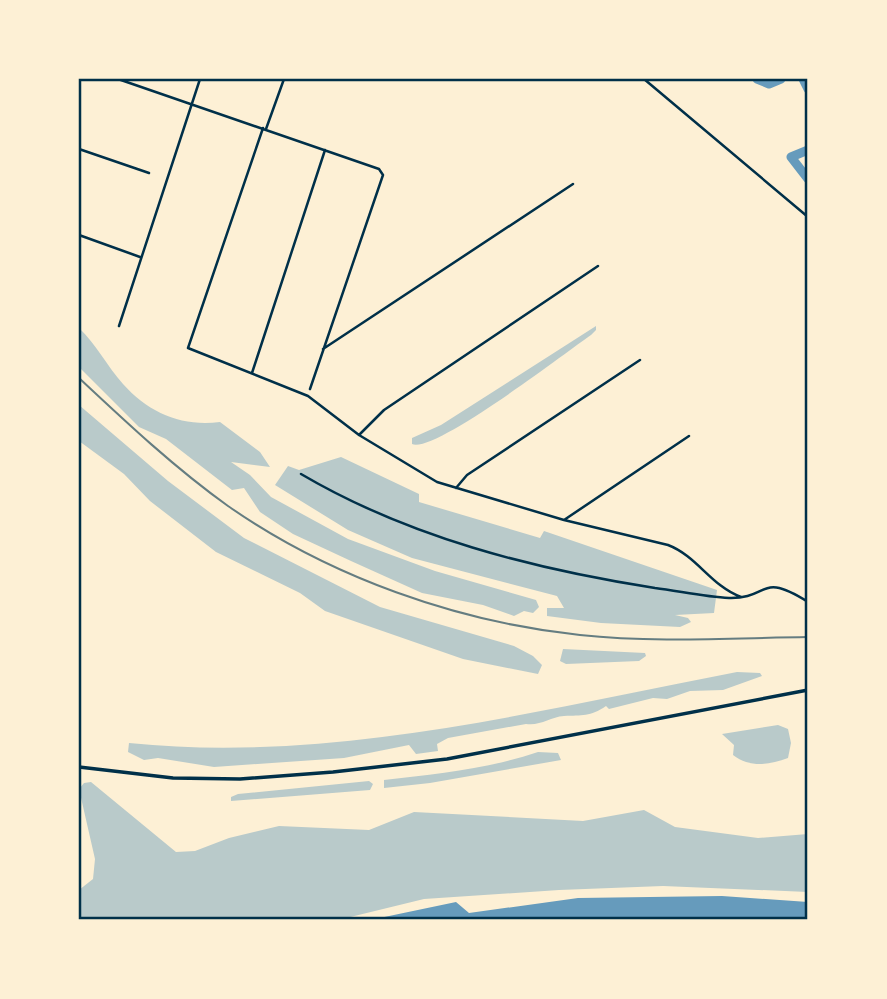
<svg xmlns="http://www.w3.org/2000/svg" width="887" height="999" font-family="'Work Sans',sans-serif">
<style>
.green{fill:#b9caca}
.water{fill:#669bbc}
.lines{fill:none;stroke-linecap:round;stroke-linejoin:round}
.river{stroke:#669bbc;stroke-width:9}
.minor{stroke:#003049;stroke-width:2.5}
.primary{stroke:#003049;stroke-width:3.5}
.rail{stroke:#657d81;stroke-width:2}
.neatline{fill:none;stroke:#003049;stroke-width:2.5}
</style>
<rect width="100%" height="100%" fill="#fdf0d5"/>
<path class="green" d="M 596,326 L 596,330 L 591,335 C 565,353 434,454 412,444 L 412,438 L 441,425 Z
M 79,328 C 96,344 107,366 123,384 C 149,413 182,427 220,422 L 260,452 L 270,467 L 231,462 L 250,475 L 271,497 L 348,539 L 435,571 L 536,600 L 539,607 L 533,613 L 524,611 L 514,616 L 483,605 L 422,593 L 351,561 L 293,534 L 260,512 L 244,488 L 232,490 L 166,439 L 139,427 L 79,367 Z
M 79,405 L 168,481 L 244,538 L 380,607 L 514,646 L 533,656 L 542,665 L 538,674 L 463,659 L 325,611 L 300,593 L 216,552 L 150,501 L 124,474 L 79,441 Z
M 341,457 L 419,494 L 419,502 L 540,538 L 544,531 L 717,590 L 714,613 L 675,615 L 688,618 L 691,622 L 680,627 L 601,623 L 547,616 L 547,608 L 564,608 L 557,596 L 412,558 L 348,530 L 275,485 L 288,466 L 299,470 Z
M 563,649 L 645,653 L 646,656 L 639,661 L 566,664 L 560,661 Z
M 737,672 L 760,673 L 762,676 L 723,690 L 690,691 L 667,699 L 653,698 L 609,709 L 606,706 C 590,717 582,715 564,716 C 550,717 541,726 526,724 L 448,738 L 437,744 L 438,751 L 416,754 L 409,745 L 344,758 L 214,767 L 158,758 L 144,760 L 128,752 L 129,743 C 333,764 538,710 737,672 Z
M 778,725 L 788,729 L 791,743 L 788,758 C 769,765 750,768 733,755 L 734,745 L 722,734 Z
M 538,752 L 558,753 L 561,760 L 430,783 L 384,788 L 384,780 C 437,774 488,769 538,752 Z
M 369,781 L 373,784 L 370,790 L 231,801 L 231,797 L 238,794 Z
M 91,782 L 176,852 L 195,851 L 229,838 L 279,826 L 369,830 L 414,812 L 583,821 L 644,810 L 675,827 L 758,838 L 808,834 L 808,892 L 663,886 L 559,890 L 424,899 L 338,920 L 79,920 L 79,890 L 93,879 L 95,859 L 79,789 L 84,783 Z"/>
<path class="water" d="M 722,896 L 808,902 L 808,920 L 370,920 L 456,902 L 469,913 L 578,898 Z"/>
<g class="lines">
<path class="river" d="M 757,79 L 769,84 L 781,79
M 803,79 L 808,89
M 808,150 L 791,157 L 808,179"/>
<path class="minor" d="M 118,79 L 379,169 L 383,175 L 310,389
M 644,79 L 808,217
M 263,128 L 188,348 L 308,396 L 359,435 L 437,482 L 564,520 L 668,545 C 697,556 711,586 741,597
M 266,129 L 284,79
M 79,149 L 149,173
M 79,235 L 140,257
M 119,326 L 200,79
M 323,349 L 573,184
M 252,373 L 325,150
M 359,435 L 384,410 L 598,266
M 301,474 C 408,537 533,569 655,588 C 679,591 705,597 729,598 C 770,599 759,571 808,602
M 456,488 L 467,475 L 640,360
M 564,520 L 689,436
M 808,621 L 808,679"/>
<path class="primary" d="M 79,767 L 173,778 L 240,779 L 333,772 L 447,759 L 808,690"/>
<path class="rail" d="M 79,378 C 127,423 175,468 228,506 C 330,577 457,622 580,635 C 655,643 732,638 808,637"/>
</g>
<rect width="887" height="999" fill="none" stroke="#fdf0d5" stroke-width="161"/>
<rect x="80" y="80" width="726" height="838" class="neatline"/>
</svg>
